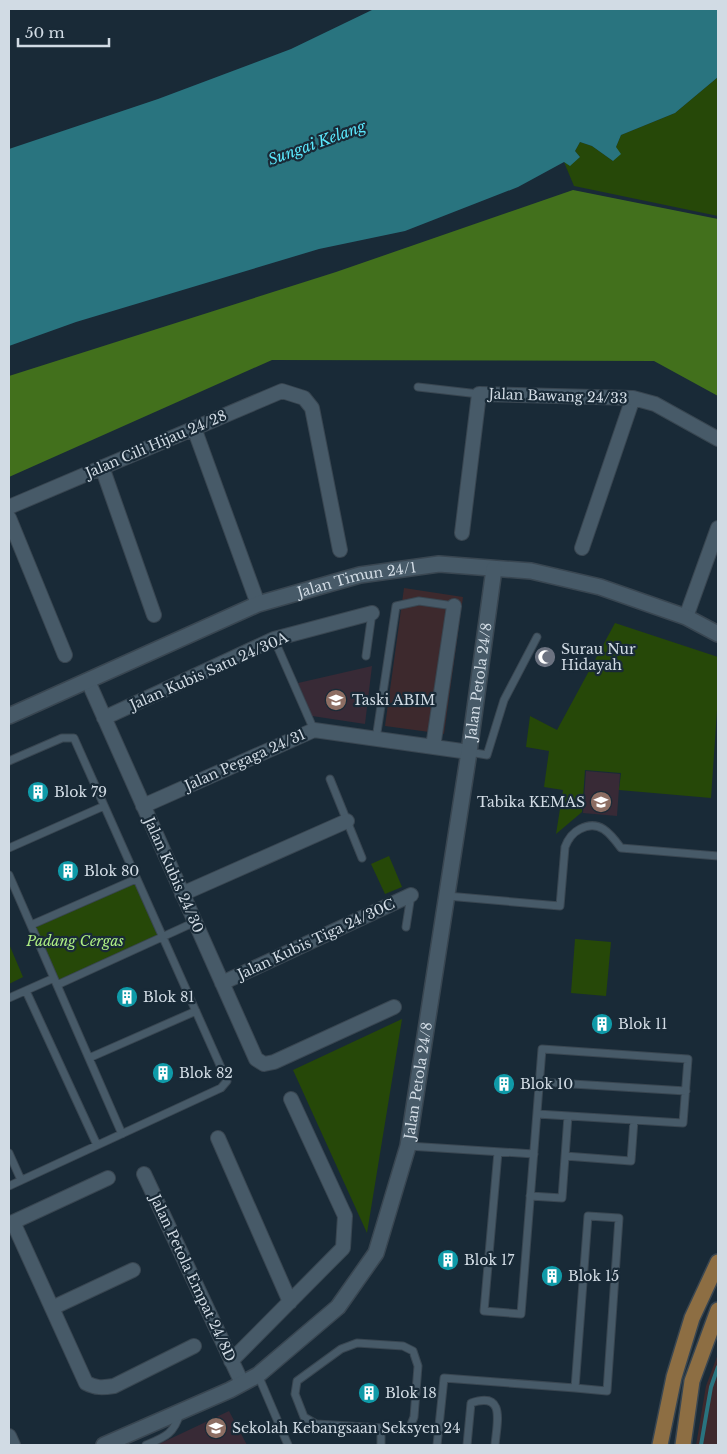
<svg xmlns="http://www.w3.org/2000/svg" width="727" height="1454" font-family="'Libre Baskerville',serif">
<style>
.commercial{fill:#3d292d}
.education{fill:#382a36}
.green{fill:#264808}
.forest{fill:#42701c}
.water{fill:#29747f}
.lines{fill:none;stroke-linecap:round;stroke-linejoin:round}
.stream{stroke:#29747f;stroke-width:4}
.lane-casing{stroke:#394651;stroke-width:9}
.street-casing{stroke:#394651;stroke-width:16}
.secondary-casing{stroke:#394651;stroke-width:18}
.primary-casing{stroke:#394651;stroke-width:18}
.lane{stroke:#475a68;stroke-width:7}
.street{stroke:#475a68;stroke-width:14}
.secondary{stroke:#475a68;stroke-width:15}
.primary{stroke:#8d6e43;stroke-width:15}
.labels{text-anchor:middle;stroke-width:4.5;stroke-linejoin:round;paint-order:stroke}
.street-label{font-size:14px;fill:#d1dbe4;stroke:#192a37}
.poi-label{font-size:14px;fill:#d1dbe4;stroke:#192a37;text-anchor:start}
.park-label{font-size:14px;font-style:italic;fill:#aeef83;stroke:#192a37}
.water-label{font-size:15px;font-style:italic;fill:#5be8fd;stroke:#192a37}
</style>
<rect width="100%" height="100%" fill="#192a37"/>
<path class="commercial" d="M 404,588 L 463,597 L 444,734 L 385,726 Z
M 718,1354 L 718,1445 L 696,1445 L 706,1386 Z"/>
<path class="education" d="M 372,666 L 365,724 L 312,716 L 298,683 Z
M 586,771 L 620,774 L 617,816 L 583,813 Z
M 229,1411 L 247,1445 L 157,1445 Z"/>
<path class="green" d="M 718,77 L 718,216 L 574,186 L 564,162 L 570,165 L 580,157 L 575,151 L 580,142 L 592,146 L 613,161 L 616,147 L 621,135 L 675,113 Z
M 615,623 L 718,657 L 718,696 L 711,798 L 619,790 L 621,773 L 585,770 L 582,812 L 556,834 L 563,790 L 544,787 L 549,751 L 526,747 L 530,716 L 557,730 Z
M 389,856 L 402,887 L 385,894 L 371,864 Z
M 136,879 L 162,937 L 57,985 L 31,926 Z
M 575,939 L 611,942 L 606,996 L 571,993 Z
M 9,944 L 23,977 L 9,984 Z
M 402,1019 L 367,1233 L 293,1070 Z"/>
<path class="forest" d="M 573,190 L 718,219 L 718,396 L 654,361 L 272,360 L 9,477 L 9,376 L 336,272 Z"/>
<path class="water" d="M 374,9 L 718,9 L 718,77 L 675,113 L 621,135 L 616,147 L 621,154 L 613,161 L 592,146 L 580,142 L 575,151 L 580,157 L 570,166 L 564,162 L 518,187 L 405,231 L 319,249 L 76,322 L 9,346 L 9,149 L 158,99 L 291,49 Z"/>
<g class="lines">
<path class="stream" d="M 701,1445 L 711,1387 L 718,1367"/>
<g class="lane-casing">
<path id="lane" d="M 418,387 L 479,394
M 274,639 L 314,730
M 366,656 L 372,613
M 376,739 L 396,606 L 419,601 L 454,606
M 469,752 L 487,755 L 504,700 L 537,637
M 9,761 L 62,738 L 74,738 L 227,1081 L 221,1088 L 9,1186
M 330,779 L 362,858
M 9,848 L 104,806
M 9,875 L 122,1134
M 447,896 L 560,906 L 565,847 C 568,839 572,833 580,829 C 599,819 610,833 621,848 L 718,856
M 31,925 L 136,879
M 406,927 L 411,895
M 57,985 L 195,922
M 26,991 L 97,1145
M 9,998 L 54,978
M 89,1058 L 196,1011
M 540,1082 L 686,1091
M 408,1146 L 534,1154
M 498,1152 L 484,1311 L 521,1314 L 542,1049 L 688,1059 L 683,1123 L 537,1114
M 9,1153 L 21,1180
M 565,1156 L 631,1161 L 634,1120
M 530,1196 L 562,1198 L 568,1116
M 588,1216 L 619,1218 L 607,1391 L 575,1388 Z
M 357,1343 L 403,1346 L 413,1351 L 418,1366 L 414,1417 L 410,1427 L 399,1429 L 316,1424 L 304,1417 L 295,1394 L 297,1381 L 341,1349 Z
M 258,1375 L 288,1445
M 146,1445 C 165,1437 174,1434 180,1413
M 381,1445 L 381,1429
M 437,1445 L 444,1378 L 575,1388
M 467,1445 L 471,1403 C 506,1391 497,1422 495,1445"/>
</g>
<g class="street-casing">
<path id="street" d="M 194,428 L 258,604
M 102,467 L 154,615
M 9,507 L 282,391 L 304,398 L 312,408 L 340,550
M 9,518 L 65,655
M 462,533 L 479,394 L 633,398 L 655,404 L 718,439
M 582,548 L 633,398
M 686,617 L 718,528
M 88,681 L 256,1059 L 264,1064 L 274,1062 L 394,1007
M 104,718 L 274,639 L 372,613
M 433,747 L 454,606
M 143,806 L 314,730 L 469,752
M 182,894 L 347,821
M 222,983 L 411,895
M 218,1138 L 290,1302
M 144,1174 L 242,1383
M 13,1222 L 86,1383 C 96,1388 102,1388 114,1386 L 194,1346
M 9,1224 L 108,1178
M 52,1308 L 133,1270
M 231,1361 L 343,1248 L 345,1216 L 291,1099
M 9,1436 L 13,1445"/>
</g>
<g class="secondary-casing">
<g id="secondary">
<path id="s1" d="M 9,716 L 258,604 L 360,575 L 439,564 L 531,571 L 600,587 L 686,617 L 718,634"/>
<path id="s2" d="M 104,1445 L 230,1390 L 258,1375 L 338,1307 L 376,1253 L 408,1146 L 469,752 L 494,569"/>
</g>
</g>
<g class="primary-casing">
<path id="primary" d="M 660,1445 L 674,1377 L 692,1318 L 718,1262
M 683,1445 L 692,1381 L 718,1310"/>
</g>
<use href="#lane" class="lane"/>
<use href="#street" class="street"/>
<use href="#secondary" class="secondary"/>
<use href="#primary" class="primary"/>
</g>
<defs>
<g id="mosque-disc" transform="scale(1.125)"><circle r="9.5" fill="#6b7280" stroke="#192a37"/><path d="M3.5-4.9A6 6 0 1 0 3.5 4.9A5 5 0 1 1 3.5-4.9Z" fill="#fff"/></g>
<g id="school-disc" transform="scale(1.125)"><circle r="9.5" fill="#8d6e63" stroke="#192a37"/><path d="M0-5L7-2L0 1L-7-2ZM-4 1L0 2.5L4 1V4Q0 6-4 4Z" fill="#fff"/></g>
<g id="building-disc" transform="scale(1.125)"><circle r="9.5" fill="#0f9aa8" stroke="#192a37"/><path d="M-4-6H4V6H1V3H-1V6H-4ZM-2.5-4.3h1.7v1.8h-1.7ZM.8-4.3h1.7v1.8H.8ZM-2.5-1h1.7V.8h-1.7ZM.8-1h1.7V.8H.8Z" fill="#fff"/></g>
</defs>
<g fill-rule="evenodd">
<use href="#mosque-disc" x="545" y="657"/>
<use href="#school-disc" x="336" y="700"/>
<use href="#building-disc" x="38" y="792"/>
<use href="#school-disc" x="601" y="802"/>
<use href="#building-disc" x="68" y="871"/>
<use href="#building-disc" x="127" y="997"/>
<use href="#building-disc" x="602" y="1024"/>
<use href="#building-disc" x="163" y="1073"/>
<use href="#building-disc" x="504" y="1084"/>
<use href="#building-disc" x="448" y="1260"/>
<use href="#building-disc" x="552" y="1276"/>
<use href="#building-disc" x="369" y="1393"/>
<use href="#school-disc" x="216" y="1428"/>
</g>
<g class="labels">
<g class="street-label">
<text transform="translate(558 396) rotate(2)" y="5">Jalan Bawang 24/33</text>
<text transform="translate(156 444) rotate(-23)" y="5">Jalan Cili Hijau 24/28</text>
<text dy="5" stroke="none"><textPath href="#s1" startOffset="375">Jalan Timun 24/1</textPath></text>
<text transform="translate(209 671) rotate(-24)" y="5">Jalan Kubis Satu 24/30A</text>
<text dy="5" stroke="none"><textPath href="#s2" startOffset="922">Jalan Petola 24/8</textPath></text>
<text transform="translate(245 760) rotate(-24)" y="5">Jalan Pegaga 24/31</text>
<text transform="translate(174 875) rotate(66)" y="5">Jalan Kubis 24/30</text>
<text transform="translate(316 939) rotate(-25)" y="5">Jalan Kubis Tiga 24/30C</text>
<text dy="5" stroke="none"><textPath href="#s2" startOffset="518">Jalan Petola 24/8</textPath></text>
<text transform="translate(193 1278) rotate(65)" y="5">Jalan Petola Empat 24/8D</text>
</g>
<g class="poi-label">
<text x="561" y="654">Surau Nur<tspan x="561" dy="16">Hidayah</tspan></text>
<text x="352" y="705">Taski ABIM</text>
<text x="54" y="797">Blok 79</text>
<text x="585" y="807" text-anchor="end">Tabika KEMAS</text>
<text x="84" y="876">Blok 80</text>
<text x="143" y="1002">Blok 81</text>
<text x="618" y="1029">Blok 11</text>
<text x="179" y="1078">Blok 82</text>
<text x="520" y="1089">Blok 10</text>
<text x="464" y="1265">Blok 17</text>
<text x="568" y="1281">Blok 15</text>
<text x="385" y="1398">Blok 18</text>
<text x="232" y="1433">Sekolah Kebangsaan Seksyen 24</text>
</g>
<g class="park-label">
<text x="75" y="946">Padang Cergas</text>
</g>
<g class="water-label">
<text transform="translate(317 143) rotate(-20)" y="5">Sungai Kelang</text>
</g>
</g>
<rect width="727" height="1454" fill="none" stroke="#d1dbe4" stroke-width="20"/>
<path d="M18 38v8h91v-8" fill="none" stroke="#d1dbe4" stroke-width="2.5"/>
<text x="25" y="38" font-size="15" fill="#d1dbe4" stroke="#192a37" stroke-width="4" paint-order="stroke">50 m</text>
</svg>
